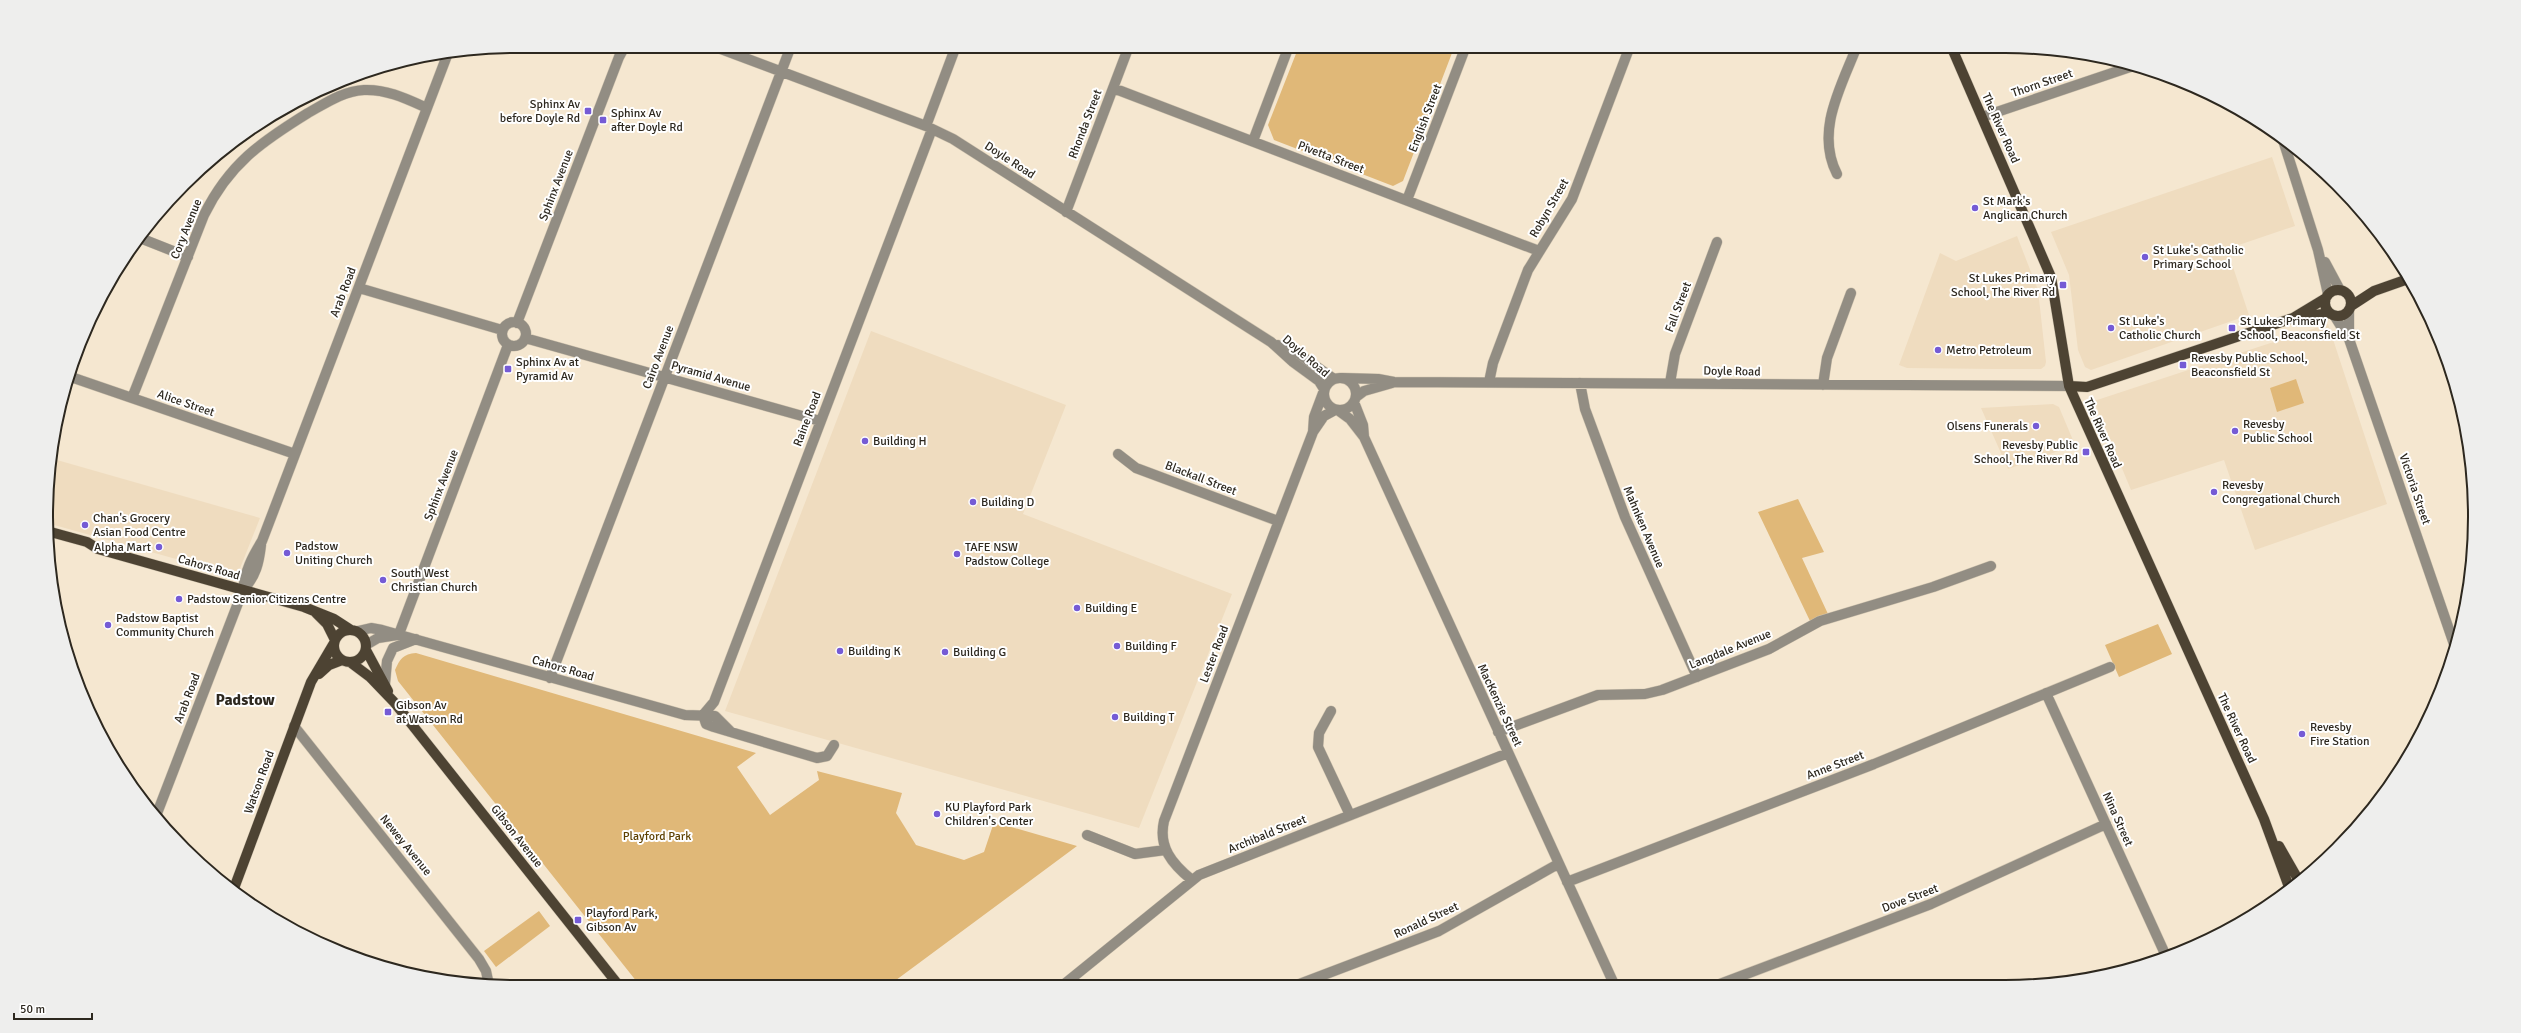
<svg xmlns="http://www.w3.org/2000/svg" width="2521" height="1033" font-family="Signika,sans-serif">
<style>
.built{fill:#efdcbf}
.green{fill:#e0b878}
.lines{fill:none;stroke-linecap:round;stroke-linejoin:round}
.minor-casing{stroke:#d1c5b0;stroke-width:11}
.major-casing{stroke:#d1c5b0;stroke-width:11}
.minor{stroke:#928d83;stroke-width:10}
.major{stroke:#4d4333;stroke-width:10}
.poi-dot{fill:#755bd5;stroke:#fff;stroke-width:1.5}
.labels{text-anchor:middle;stroke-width:4;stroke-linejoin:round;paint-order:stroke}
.street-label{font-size:12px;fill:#2d281f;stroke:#fff}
.poi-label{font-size:12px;fill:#2d281f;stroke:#fff;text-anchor:start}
.park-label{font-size:12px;fill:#5e4102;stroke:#fff}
.district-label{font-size:16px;font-weight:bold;fill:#2d281f;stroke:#fff}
.rim{fill:none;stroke:#2d281f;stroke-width:2}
</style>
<rect width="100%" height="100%" fill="#f5e7d0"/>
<path class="built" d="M 2272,157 L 2295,226 L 2227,249 L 2249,315 L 2091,370 L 2085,367 L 2078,350 L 2069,275 L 2051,232 Z
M 2017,236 L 2038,290 L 2046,362 L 2045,366 L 2041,369 L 1995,369 L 1907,368 L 1899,365 L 1940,253 L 1956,261 Z
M 2328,324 L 2387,504 L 2255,550 L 2224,460 L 2131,490 L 2094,401 Z
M 871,331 L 1066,405 L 1023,514 L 1232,594 L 1139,828 L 725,711 Z
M 2053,404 L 2059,407 L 2075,445 L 2008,469 L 1981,408 Z
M 50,458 L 260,518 L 237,576 L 47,523 Z"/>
<path class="green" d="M 1299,46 L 1434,46 L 1452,53 L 1403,181 L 1393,186 L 1274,140 L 1268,125 Z
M 2296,379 L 2304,403 L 2277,412 L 2270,388 Z
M 1798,499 L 1824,552 L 1802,558 L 1828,614 L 1810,621 L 1758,512 Z
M 2158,624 L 2172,654 L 2119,677 L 2105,645 Z
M 416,653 L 756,753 L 737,767 L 770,815 L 819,780 L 817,771 L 902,793 L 896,813 L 916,845 L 964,860 L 984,852 L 994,822 L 1077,846 L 888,986 L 641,987 L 398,681 L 395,670 C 400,659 403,654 416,653 Z
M 539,911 L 550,926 L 496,967 L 484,951 Z"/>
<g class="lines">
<g class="minor-casing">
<path id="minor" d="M 713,46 L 926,126 L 953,139 L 1271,342 L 1293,362 L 1319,381 L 1324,389
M 1113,88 L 1539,251
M 1982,117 L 2133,66
M 926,126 L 956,46
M 2283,140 L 2318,250 L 2328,294
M 1253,141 L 1289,46
M 1837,174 C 1815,131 1841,87 1857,46
M 1407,200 L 1466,46
M 1066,212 L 1129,46
M 140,238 L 188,257
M 2325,262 L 2340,290
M 359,288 L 502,330
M 2349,310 L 2349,337
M 2334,315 L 2349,339 L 2455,647
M502 334a12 12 0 1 1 24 0a12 12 0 1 1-24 0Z
M 517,323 L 619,57 L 625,46
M 525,338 L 820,421
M 1278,345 L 1299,354 L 1334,379
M 68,376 L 295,454
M1324 394a16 16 0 1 1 32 0a16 16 0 1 1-32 0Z
M 1342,378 L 1378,379 L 1394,382 L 2069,386
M 1489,382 L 1493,363 L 1528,270 L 1572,199 L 1630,46
M 1580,383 L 1585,409 L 1625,517 L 1697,677
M 1670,383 L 1675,354 L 1717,242
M 1823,385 L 1827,358 L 1851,293
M 1356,397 L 1364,391 L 1392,383
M 132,398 L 204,215 C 229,164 261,142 308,113 C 326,103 343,91 364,90 C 387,89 407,99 427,108
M 1354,402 L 1363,425 L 1364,437 L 1614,984
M 1339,411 L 1350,419 L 1364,437
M 1313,432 L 1314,417 L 1323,393
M 1118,454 L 1136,468 L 1278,521
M 243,590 C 256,576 259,563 261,545
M 358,631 L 371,628 L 382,630 L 685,715 L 715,716 L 731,732
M 399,634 L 508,345
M 366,645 L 378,638 L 397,635
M 550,678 L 791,46
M 385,684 L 387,661 L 393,648 L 416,639
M 2046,693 L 2166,956
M 1331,711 L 1319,733 L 1318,747 L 1350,815
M 703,715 L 714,702 L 932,129
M 703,715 L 706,724 L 714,727 L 817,758 L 827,756 L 834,745
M 294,726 L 479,959 L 486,971 L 489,985
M 1498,732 L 1598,695 L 1645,694 L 1662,690 L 1769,649 L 1820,621 L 1933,587 L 1991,566
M 156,816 L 243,590 C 245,571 252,557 262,541 L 448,53
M 1087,835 L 1135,854 L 1165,850
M 1192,880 C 1172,864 1158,847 1164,821 L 1313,432 L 1324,416 L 1335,410
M 1567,882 L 1874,764 L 2110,667
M 1720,984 L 1931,904 L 2106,824
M 1297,985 L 1439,931 L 1558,864
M 1062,986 L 1199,875 L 1508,753"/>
</g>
<g class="major-casing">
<path id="major" d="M 1951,46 L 2051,277 L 2069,386 L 2264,819 L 2289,887
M2325 303a13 13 0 1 1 26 0a13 13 0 1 1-26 0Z
M 2351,306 L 2374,291 L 2408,279
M 2301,317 L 2330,313
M 2069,386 L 2087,387 L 2293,318 L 2326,298
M 47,531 L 87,542 L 98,549 L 304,607 L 334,619 L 351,630
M 316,613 L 327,624 L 335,640
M334 646a16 16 0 1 1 32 0a16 16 0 1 1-32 0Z
M 366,650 L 388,691
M 350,662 L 370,677 L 394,702 L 620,987
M 319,674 L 329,665 L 342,660
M 2279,846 L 2299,881
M 233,891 L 311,682 L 334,643"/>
</g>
<use href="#minor" class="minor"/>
<use href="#major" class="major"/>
</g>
<g class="poi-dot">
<rect x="584" y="107" width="8" height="8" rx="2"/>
<rect x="599" y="116" width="8" height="8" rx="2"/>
<circle cx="1975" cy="208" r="4"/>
<circle cx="2145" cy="257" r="4"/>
<rect x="2059" y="281" width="8" height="8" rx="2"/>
<circle cx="2111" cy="328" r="4"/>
<rect x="2228" y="324" width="8" height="8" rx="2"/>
<circle cx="1938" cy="350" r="4"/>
<rect x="2179" y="361" width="8" height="8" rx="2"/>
<rect x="504" y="365" width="8" height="8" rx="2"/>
<circle cx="2036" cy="426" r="4"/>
<circle cx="2235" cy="431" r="4"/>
<circle cx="865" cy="441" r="4"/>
<rect x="2082" y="448" width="8" height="8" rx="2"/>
<circle cx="2214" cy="492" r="4"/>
<circle cx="973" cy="502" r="4"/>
<circle cx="85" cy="525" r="4"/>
<circle cx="159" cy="547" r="4"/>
<circle cx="287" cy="553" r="4"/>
<circle cx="957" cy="554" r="4"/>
<circle cx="383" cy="580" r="4"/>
<circle cx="179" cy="599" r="4"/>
<circle cx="1077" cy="608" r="4"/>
<circle cx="108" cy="625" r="4"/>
<circle cx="1117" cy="646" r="4"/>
<circle cx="840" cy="651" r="4"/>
<circle cx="945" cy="652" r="4"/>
<rect x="384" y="708" width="8" height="8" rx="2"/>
<circle cx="1115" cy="717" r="4"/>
<circle cx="2302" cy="734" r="4"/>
<circle cx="937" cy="814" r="4"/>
<rect x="574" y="916" width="8" height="8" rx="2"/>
</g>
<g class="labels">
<g class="street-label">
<text transform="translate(2042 83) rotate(-19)" y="4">Thorn Street</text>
<text transform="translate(1425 118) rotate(-69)" y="4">English Street</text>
<text transform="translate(1085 124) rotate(-69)" y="4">Rhonda Street</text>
<text transform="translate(2001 128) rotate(66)" y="4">The River Road</text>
<text transform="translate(1331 157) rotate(21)" y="4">Pivetta Street</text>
<text transform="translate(1010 160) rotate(33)" y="4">Doyle Road</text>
<text transform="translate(556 185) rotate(-69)" y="4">Sphinx Avenue</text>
<text transform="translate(1549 208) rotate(-60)" y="4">Robyn Street</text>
<text transform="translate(186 229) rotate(-68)" y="4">Cory Avenue</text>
<text transform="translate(343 292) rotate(-69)" y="4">Arab Road</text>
<text transform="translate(1678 307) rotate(-69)" y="4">Fall Street</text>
<text transform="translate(1306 356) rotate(41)" y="4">Doyle Road</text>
<text transform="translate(658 357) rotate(-69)" y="4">Cairo Avenue</text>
<text transform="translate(1732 371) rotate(1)" y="4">Doyle Road</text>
<text transform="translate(711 376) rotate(16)" y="4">Pyramid Avenue</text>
<text transform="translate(186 403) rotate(19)" y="4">Alice Street</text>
<text transform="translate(807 419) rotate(-69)" y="4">Raine Road</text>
<text transform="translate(2103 433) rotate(66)" y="4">The River Road</text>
<text transform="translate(1201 478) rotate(21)" y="4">Blackall Street</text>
<text transform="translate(441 485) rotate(-69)" y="4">Sphinx Avenue</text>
<text transform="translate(2415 489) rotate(71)" y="4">Victoria Street</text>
<text transform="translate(1644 527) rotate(67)" y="4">Mahnken Avenue</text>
<text transform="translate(209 567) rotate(16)" y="4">Cahors Road</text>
<text transform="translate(1730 649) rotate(-22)" y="4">Langdale Avenue</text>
<text transform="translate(1214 654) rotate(-69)" y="4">Lester Road</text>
<text transform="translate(563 668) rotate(16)" y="4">Cahors Road</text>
<text transform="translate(187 698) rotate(-69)" y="4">Arab Road</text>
<text transform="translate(1500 705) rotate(65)" y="4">MacKenzie Street</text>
<text transform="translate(2237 728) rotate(65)" y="4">The River Road</text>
<text transform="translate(1835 765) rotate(-21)" y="4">Anne Street</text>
<text transform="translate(259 782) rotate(-70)" y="4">Watson Road</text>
<text transform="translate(2118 819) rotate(66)" y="4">Nina Street</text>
<text transform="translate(1267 834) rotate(-22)" y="4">Archibald Street</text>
<text transform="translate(517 836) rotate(52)" y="4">Gibson Avenue</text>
<text transform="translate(406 845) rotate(51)" y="4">Newey Avenue</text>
<text transform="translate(1910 898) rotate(-21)" y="4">Dove Street</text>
<text transform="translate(1426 920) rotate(-25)" y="4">Ronald Street</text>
</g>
<g class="poi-label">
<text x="580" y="108" text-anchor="end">Sphinx Av<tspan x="580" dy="14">before Doyle Rd</tspan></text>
<text x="611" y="117">Sphinx Av<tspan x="611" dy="14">after Doyle Rd</tspan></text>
<text x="1983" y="205">St Mark's<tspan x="1983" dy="14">Anglican Church</tspan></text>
<text x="2153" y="254">St Luke's Catholic<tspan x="2153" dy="14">Primary School</tspan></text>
<text x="2055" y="282" text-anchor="end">St Lukes Primary<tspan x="2055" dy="14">School, The River Rd</tspan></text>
<text x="2119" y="325">St Luke's<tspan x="2119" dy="14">Catholic Church</tspan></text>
<text x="2240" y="325">St Lukes Primary<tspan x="2240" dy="14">School, Beaconsfield St</tspan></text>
<text x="1946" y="354">Metro Petroleum</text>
<text x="2191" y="362">Revesby Public School,<tspan x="2191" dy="14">Beaconsfield St</tspan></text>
<text x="516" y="366">Sphinx Av at<tspan x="516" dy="14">Pyramid Av</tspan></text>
<text x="2243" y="428">Revesby<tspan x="2243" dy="14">Public School</tspan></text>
<text x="2028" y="430" text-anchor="end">Olsens Funerals</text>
<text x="873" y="445">Building H</text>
<text x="2078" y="449" text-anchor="end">Revesby Public<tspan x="2078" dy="14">School, The River Rd</tspan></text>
<text x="2222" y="489">Revesby<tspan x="2222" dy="14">Congregational Church</tspan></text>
<text x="981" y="506">Building D</text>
<text x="93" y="522">Chan's Grocery<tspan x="93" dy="14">Asian Food Centre</tspan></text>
<text x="295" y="550">Padstow<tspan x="295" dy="14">Uniting Church</tspan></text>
<text x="151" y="551" text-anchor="end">Alpha Mart</text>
<text x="965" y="551">TAFE NSW<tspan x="965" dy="14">Padstow College</tspan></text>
<text x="391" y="577">South West<tspan x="391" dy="14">Christian Church</tspan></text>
<text x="187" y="603">Padstow Senior Citizens Centre</text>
<text x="1085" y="612">Building E</text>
<text x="116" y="622">Padstow Baptist<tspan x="116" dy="14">Community Church</tspan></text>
<text x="1125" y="650">Building F</text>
<text x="848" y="655">Building K</text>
<text x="953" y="656">Building G</text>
<text x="396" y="709">Gibson Av<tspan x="396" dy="14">at Watson Rd</tspan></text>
<text x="1123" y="721">Building T</text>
<text x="2310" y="731">Revesby<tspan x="2310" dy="14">Fire Station</tspan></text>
<text x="945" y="811">KU Playford Park<tspan x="945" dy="14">Children's Center</tspan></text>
<text x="586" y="917">Playford Park,<tspan x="586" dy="14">Gibson Av</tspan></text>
</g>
<g class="park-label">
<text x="657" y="840">Playford Park</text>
</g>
<g class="district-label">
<text x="245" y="705">Padstow</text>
</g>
</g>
<path d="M0 0H2521V1033H0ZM516 53H2005A463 463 0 0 1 2468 516V517A463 463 0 0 1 2005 980H516A463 463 0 0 1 53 517V516A463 463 0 0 1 516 53Z" fill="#eeeeed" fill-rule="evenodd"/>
<path class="rim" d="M516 53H2005A463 463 0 0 1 2468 516V517A463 463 0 0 1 2005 980H516A463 463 0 0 1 53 517V516A463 463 0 0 1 516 53Z"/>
<path d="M14 1013v6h78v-6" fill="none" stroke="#2d281f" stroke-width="2"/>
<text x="20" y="1013" font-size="12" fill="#2d281f" stroke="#ffffff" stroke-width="3" paint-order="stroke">50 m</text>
</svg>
